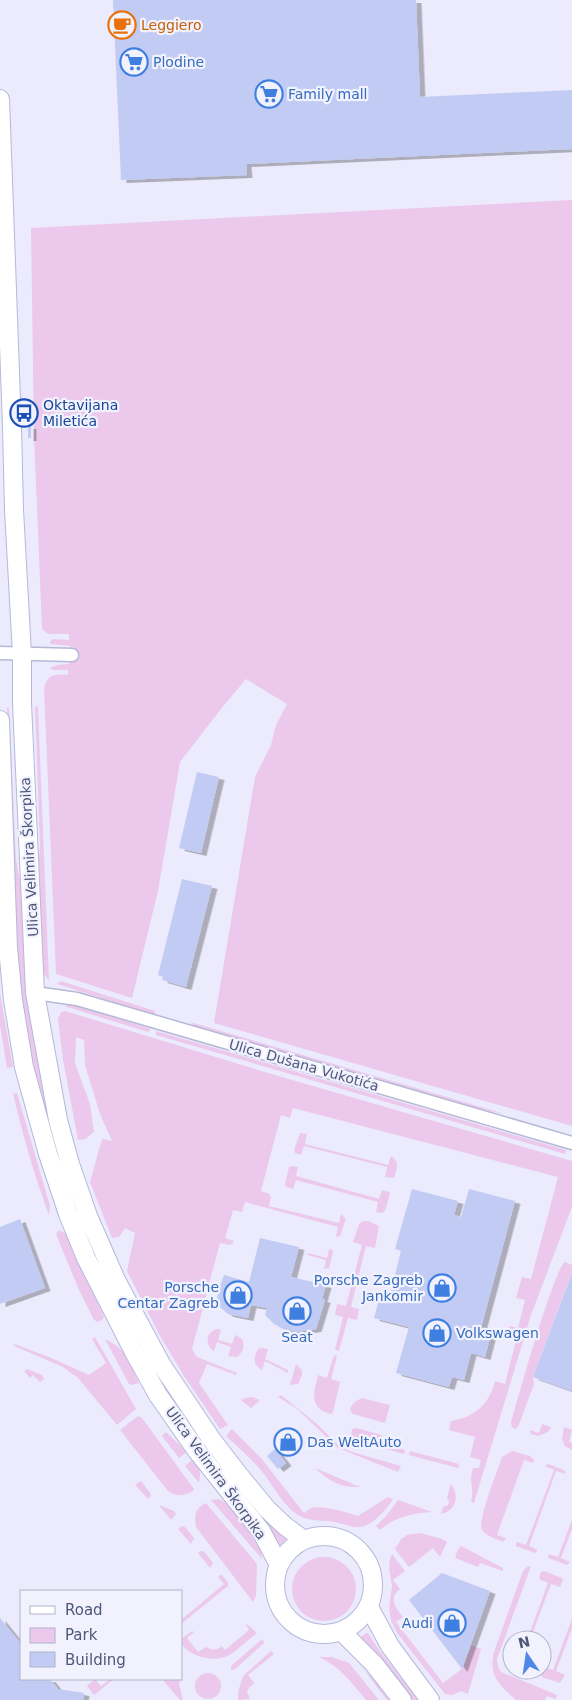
<svg xmlns="http://www.w3.org/2000/svg" width="572" height="1700" font-family="'DejaVu Sans',sans-serif">
<style>
.green{fill:#ecc8ec}
.building{fill:#c2cbf3;filter:url(#shadow)}
.lines{fill:none;stroke-linecap:round;stroke-linejoin:round}
.street-casing{stroke:#b5b9d5;stroke-width:15}
.secondary-casing{stroke:#b4b9da;stroke-width:20}
.street{stroke:#fff;stroke-width:12}
.secondary{stroke:#fff;stroke-width:18}
.labels{text-anchor:middle;stroke-width:4.5;stroke-linejoin:round;paint-order:stroke}
.food-label{font-size:14px;fill:#c56008;stroke:#f2f2ff;text-anchor:start}
.shop-label{font-size:14px;fill:#366cbe;stroke:#f2f2ff;text-anchor:start}
.transit-label{font-size:14px;fill:#164399;stroke:#f2f2ff;text-anchor:start}
.street-label{font-size:14px;fill:#4c5779;stroke:#f2f2ff}
</style>
<defs>
<filter id="shadow"><feDropShadow dx="5.5" dy="3" stdDeviation="0" flood-color="#0004"/></filter>
</defs>
<rect width="100%" height="100%" fill="#ebebfd"/>
<path class="green" d="M 572,200 L 572,1126 L 214,1023 L 255,777 L 271,745 L 276,725 L 287,704 L 246,679 L 221,709 L 180,762 L 158,891 L 132,998 L 56,974 L 44,688 C 47,674 56,674 68,675 L 68,670 L 53,670 L 50,668 L 57,665 L 69,664 L 70,646 L 50,644 L 50,642 L 52,639 L 69,640 L 69,634 L 48,634 L 42,629 L 34,435 L 31,228 Z
M 35,706 L 38,707 L 49,980 L 40,970 L 37,882 L 40,846 Z
M 7,707 L 9,708 L 16,859 L 23,898 L 29,1004 L 43,1086 L 60,1155 L 203,1439 L 199,1442 L 159,1383 L 129,1331 L 77,1220 L 56,1158 L 37,1088 L 21,994 L 15,928 Z
M 61,981 L 155,1011 L 155,1015 L 57,984 Z
M 0,993 L 13,1067 L 7,1068 L 0,1025 Z
M 72,1004 L 151,1029 L 148,1032 L 64,1006 Z
M 65,1011 L 268,1073 L 572,1161 L 572,1207 L 531,1315 L 474,1503 L 471,1502 C 475,1487 468,1484 473,1468 L 479,1468 L 481,1460 L 470,1457 L 475,1437 L 449,1430 L 451,1421 C 475,1417 489,1405 495,1381 L 505,1384 L 516,1341 L 507,1338 L 509,1326 L 518,1328 L 525,1300 L 516,1298 L 522,1277 L 531,1279 L 558,1177 L 293,1108 L 290,1118 L 281,1115 L 261,1191 L 270,1194 L 269,1196 L 271,1196 L 269,1206 L 339,1223 L 341,1214 L 346,1219 L 340,1236 L 336,1237 L 338,1227 L 245,1202 L 242,1212 L 233,1210 L 225,1238 L 234,1241 L 233,1243 L 230,1245 L 220,1243 L 192,1349 L 197,1357 L 237,1373 L 236,1375 L 207,1364 L 199,1383 L 228,1425 L 220,1429 L 184,1376 L 159,1334 L 127,1271 L 135,1233 L 125,1228 L 119,1237 L 112,1238 L 90,1182 L 102,1139 L 112,1141 L 100,1114 L 85,1065 L 84,1040 L 76,1037 L 75,1063 L 90,1104 L 94,1132 L 85,1139 L 78,1140 L 63,1060 L 58,1019 L 61,1012 Z
M 190,1022 L 505,1114 L 474,1108 L 196,1028 Z
M 156,1031 L 566,1150 L 565,1154 L 156,1035 Z
M 17,1093 L 50,1206 L 49,1215 C 34,1175 23,1135 13,1094 Z
M 300,1133 L 307,1134 L 305,1144 L 388,1165 L 391,1156 C 400,1162 397,1168 394,1178 L 385,1177 L 387,1167 L 304,1146 L 301,1155 L 295,1153 L 294,1150 Z
M 293,1166 L 298,1167 L 296,1176 L 379,1199 L 382,1190 L 389,1192 L 390,1194 L 385,1211 L 382,1213 L 376,1212 L 378,1202 L 296,1180 L 293,1189 L 286,1187 L 285,1185 L 289,1167 Z
M 363,1221 L 368,1221 L 379,1226 L 375,1248 L 366,1246 L 351,1307 L 359,1309 L 357,1320 L 348,1318 L 339,1351 L 335,1350 L 343,1317 L 335,1315 L 337,1304 L 346,1306 L 362,1245 L 353,1242 L 359,1224 Z
M 59,1230 L 67,1234 L 104,1317 L 102,1320 L 98,1322 L 94,1320 L 79,1290 L 56,1234 Z
M 329,1249 L 333,1250 L 333,1252 L 329,1268 L 324,1269 L 326,1260 L 308,1255 L 308,1253 L 327,1258 Z
M 565,1262 L 572,1265 L 572,1272 L 533,1377 L 534,1384 L 518,1427 L 515,1429 L 512,1427 L 511,1423 C 517,1401 554,1269 565,1262 Z
M 217,1329 L 221,1330 L 218,1340 L 232,1344 L 235,1335 L 241,1338 C 246,1345 243,1352 237,1357 L 228,1356 L 231,1347 L 217,1342 L 214,1351 C 205,1346 205,1332 217,1329 Z
M 95,1337 L 136,1409 L 117,1425 L 78,1378 L 63,1367 L 14,1346 L 14,1344 L 49,1357 L 89,1375 L 106,1363 L 92,1339 Z
M 105,1339 C 128,1350 129,1361 139,1383 L 132,1385 L 129,1384 Z
M 263,1348 L 268,1349 L 265,1359 L 288,1370 L 288,1373 L 265,1361 L 262,1370 C 253,1365 253,1358 258,1349 Z
M 334,1355 L 337,1356 L 331,1379 L 340,1382 L 333,1412 L 331,1414 C 308,1409 314,1391 318,1375 L 327,1378 Z
M 296,1364 L 302,1370 L 302,1375 L 298,1384 L 290,1385 Z
M 27,1369 L 42,1375 L 44,1379 L 40,1382 L 33,1375 L 30,1378 L 24,1371 Z
M 281,1395 L 317,1424 L 339,1446 L 352,1452 L 401,1466 L 398,1472 L 338,1448 L 296,1408 L 278,1397 Z
M 252,1397 L 260,1400 L 251,1408 L 241,1400 L 246,1398 Z
M 362,1398 L 390,1405 L 385,1423 L 353,1414 L 350,1410 C 352,1403 356,1401 362,1398 Z
M 138,1416 L 142,1418 L 194,1489 L 193,1491 C 183,1496 177,1497 168,1491 L 120,1430 Z
M 542,1424 L 551,1427 L 548,1432 L 538,1436 L 531,1434 L 530,1430 L 539,1433 Z
M 564,1427 L 572,1430 L 569,1442 L 572,1443 L 572,1450 L 565,1446 L 562,1439 Z
M 356,1428 L 382,1435 L 380,1444 L 405,1450 L 404,1454 L 361,1442 L 351,1436 L 352,1429 Z
M 232,1429 L 261,1458 L 304,1513 C 307,1511 309,1509 311,1508 C 323,1505 346,1512 358,1516 L 388,1497 L 393,1499 C 386,1510 370,1530 354,1527 C 345,1525 337,1522 328,1521 C 316,1520 305,1521 295,1513 C 282,1503 274,1487 264,1474 C 253,1460 239,1448 226,1436 Z
M 166,1432 L 187,1452 L 179,1458 L 162,1436 Z
M 208,1448 L 287,1537 L 286,1540 L 280,1545 L 206,1451 Z
M 410,1451 L 459,1464 L 458,1468 L 409,1455 Z
M 512,1451 L 530,1456 L 534,1460 L 533,1463 L 524,1460 L 497,1535 L 506,1538 L 503,1542 C 497,1539 486,1536 482,1530 C 477,1521 498,1469 502,1457 Z
M 193,1459 C 200,1467 201,1472 199,1483 L 185,1466 Z
M 548,1464 L 564,1470 L 566,1474 L 556,1471 L 529,1546 L 538,1550 L 535,1553 L 516,1546 L 516,1544 L 517,1542 L 526,1545 L 554,1470 L 545,1466 Z
M 315,1468 L 360,1487 C 340,1488 329,1481 315,1468 Z
M 141,1481 L 151,1494 L 148,1499 L 135,1485 Z
M 451,1484 C 460,1496 456,1511 441,1514 L 443,1507 L 448,1505 L 449,1501 L 447,1498 Z
M 219,1499 L 229,1504 L 235,1510 L 261,1551 L 262,1559 L 211,1500 Z
M 398,1500 L 432,1512 C 411,1513 396,1517 380,1530 L 376,1526 L 386,1516 Z
M 206,1503 L 257,1564 L 256,1596 L 253,1602 L 196,1527 C 194,1516 195,1508 206,1503 Z
M 159,1505 L 174,1511 L 176,1514 L 171,1520 Z
M 572,1520 L 572,1529 L 561,1558 L 570,1562 L 567,1565 L 548,1558 L 549,1554 L 558,1557 Z
M 182,1526 L 185,1527 L 194,1538 L 191,1544 L 178,1529 Z
M 420,1533 L 442,1539 L 447,1542 L 440,1557 L 433,1548 L 409,1567 L 395,1549 L 399,1543 L 401,1539 L 407,1535 Z
M 461,1546 L 503,1568 L 503,1571 L 480,1563 L 478,1567 L 455,1558 L 458,1549 Z
M 201,1551 L 204,1551 L 213,1563 L 210,1568 L 198,1553 Z
M 392,1554 L 405,1571 L 393,1580 L 400,1589 C 388,1598 396,1608 403,1617 L 396,1622 L 443,1683 L 462,1669 L 471,1645 L 481,1649 L 468,1694 L 461,1691 L 452,1695 L 445,1694 L 398,1634 C 391,1623 388,1614 390,1601 C 390,1595 392,1590 392,1585 C 390,1574 387,1565 392,1554 Z
M292 1589a32 32 0 1 1 64 0a32 32 0 1 1-64 0Z
M 531,1566 L 497,1659 L 498,1666 L 501,1672 L 555,1694 L 557,1696 L 556,1699 L 547,1696 L 545,1700 L 516,1700 C 498,1684 487,1674 495,1649 L 523,1571 L 527,1567 Z
M 544,1571 L 562,1578 L 563,1580 L 560,1587 L 551,1584 L 530,1640 L 527,1640 L 548,1583 L 539,1579 L 541,1572 Z
M 220,1575 L 222,1575 L 228,1582 L 228,1586 L 181,1624 L 181,1620 L 224,1584 L 218,1577 Z
M 572,1619 L 572,1628 L 556,1671 L 565,1675 L 560,1683 L 542,1677 L 541,1674 L 544,1667 L 553,1670 Z
M 247,1624 L 257,1633 C 247,1640 236,1653 225,1657 C 209,1662 192,1656 181,1644 L 181,1639 L 192,1631 L 194,1632 L 187,1638 L 198,1652 L 206,1647 C 212,1650 216,1651 222,1646 L 225,1650 L 249,1630 L 246,1625 Z
M 366,1633 L 368,1633 L 379,1650 L 418,1700 L 411,1700 L 360,1638 Z
M 261,1640 L 264,1641 L 264,1643 L 234,1670 L 231,1669 L 231,1666 Z
M 271,1651 L 274,1654 L 248,1675 L 254,1683 L 249,1688 L 247,1692 L 250,1699 L 238,1700 L 238,1692 L 243,1676 Z
M 319,1657 L 332,1657 L 349,1663 L 379,1700 L 366,1700 C 352,1683 339,1666 319,1657 Z
M 360,1665 L 392,1700 L 387,1700 Z
M195 1686a13 13 0 1 1 26 0a13 13 0 1 1-26 0Z
M 95,1679 L 101,1686 L 110,1679 L 114,1679 L 94,1695 L 87,1686 Z
M 162,1679 L 180,1679 L 179,1684 L 183,1700 L 180,1700 Z"/>
<path class="building" d="M 113,0 L 416,0 L 420,97 L 572,90 L 572,149 L 246,164 L 247,175 L 121,180 Z
M 28,426 L 31,426 L 31,438 L 28,438 Z
M 197,772 L 219,777 L 201,853 L 179,848 Z
M 182,879 L 212,886 L 186,987 L 162,980 L 163,977 L 158,975 Z
M 412,1189 L 458,1201 L 454,1215 L 461,1217 L 469,1189 L 515,1201 L 481,1328 L 492,1330 L 485,1357 L 471,1353 L 464,1380 L 452,1377 L 449,1387 L 396,1373 L 409,1327 L 374,1318 L 379,1300 L 388,1303 L 401,1251 L 395,1249 Z
M 20,1219 L 45,1288 L 0,1304 L 0,1227 Z
M 260,1238 L 299,1247 L 291,1277 L 326,1285 L 322,1299 L 325,1300 L 316,1329 L 296,1332 L 284,1329 L 274,1324 L 265,1315 L 267,1308 L 251,1305 L 248,1318 L 228,1314 L 220,1307 L 217,1300 L 218,1292 L 224,1275 L 249,1282 Z
M 572,1273 L 572,1391 L 533,1377 Z
M 275,1449 L 286,1463 L 278,1469 L 267,1456 Z
M 442,1573 L 490,1591 L 462,1669 L 409,1600 Z
M 0,1618 L 21,1644 L 21,1679 L 50,1679 L 58,1689 L 84,1693 L 83,1700 L 0,1700 Z"/>
<g class="lines">
<g class="street-casing">
<path id="street" d="M 0,653 L 72,655
M 35,993 L 77,999 L 572,1143"/>
</g>
<g class="secondary-casing">
<path id="secondary" d="M 0,99 L 12,427 L 14,510 L 22,654 L 22,703 L 35,993 L 58,1120 L 70,1164 L 88,1216 L 116,1280 L 161,1364 L 212,1440 L 239,1475 L 267,1509 L 285,1526 L 304,1540
M 0,720 L 8,948 L 13,1000 L 24,1067 L 48,1154 L 68,1214 L 86,1258 L 134,1352 L 158,1395 L 197,1451 L 261,1531 L 279,1565
M275 1585a49 49 0 1 1 98 0a49 49 0 1 1-98 0Z
M 369,1607 L 390,1646 L 430,1700
M 342,1632 L 374,1664 L 402,1700"/>
</g>
<use href="#street" class="street"/>
<use href="#secondary" class="secondary"/>
</g>
<defs>
<g id="cafe-ring" transform="scale(1.4375)"><circle r="9.5" fill="#f2f2ff" stroke="#e8710a" stroke-width="1.5"/><path d="M-5.5-4.5H6V0H3Q3 3.5 0 3.5H-2.5Q-5.5 3.5-5.5 0ZM3-3.2v2h1.7v-2ZM-6 4.5H4V6H-6Z" fill="#e8710a"/></g>
<g id="supermarket-ring" transform="scale(1.4375)"><circle r="9.5" fill="#f2f2ff" stroke="#3f7fe0" stroke-width="1.5"/><path d="M-6-5.5h2.5l.6 2H6L4.5 2H-2.5L-4.4-4H-6ZM-1.5 3.2a1.3 1.3 0 1 0 .1 0ZM3 3.2a1.3 1.3 0 1 0 .1 0Z" fill="#3f7fe0"/></g>
<g id="bus-ring" transform="scale(1.4375)"><circle r="9.5" fill="#f2f2ff" stroke="#1a4fb4" stroke-width="1.5"/><path d="M-5-6H5V4H4V6H2V4H-2V6H-4V4H-5ZM-3.5-4V0h7V-4ZM-3.5 1.2v1.5H-2V1.2ZM2 1.2v1.5H3.5V1.2Z" fill="#1a4fb4"/></g>
<g id="shop-ring" transform="scale(1.4375)"><circle r="9.5" fill="#f2f2ff" stroke="#3f7fe0" stroke-width="1.5"/><path d="M-5-2.5h2.3a2.7 3.5 0 0 1 5.4 0H5L5.5 6h-11ZM-1.5-2.5h3a1.5 2.3 0 0 0-3 0Z" fill="#3f7fe0"/></g>
</defs>
<g fill-rule="evenodd">
<use href="#cafe-ring" x="122" y="25"/>
<use href="#supermarket-ring" x="134" y="62"/>
<use href="#supermarket-ring" x="269" y="94"/>
<use href="#bus-ring" x="24" y="413"/>
<use href="#shop-ring" x="442" y="1288"/>
<use href="#shop-ring" x="238" y="1295"/>
<use href="#shop-ring" x="297" y="1311"/>
<use href="#shop-ring" x="437" y="1333"/>
<use href="#shop-ring" x="288" y="1442"/>
<use href="#shop-ring" x="452" y="1623"/>
</g>
<g class="labels">
<g class="food-label">
<text x="141" y="30">Leggiero</text>
</g>
<g class="shop-label">
<text x="153" y="67">Plodine</text>
<text x="288" y="99">Family mall</text>
<text x="423" y="1285" text-anchor="end">Porsche Zagreb<tspan x="423" dy="16">Jankomir</tspan></text>
<text x="219" y="1292" text-anchor="end">Porsche<tspan x="219" dy="16">Centar Zagreb</tspan></text>
<text x="456" y="1338">Volkswagen</text>
<text x="297" y="1342" text-anchor="middle">Seat</text>
<text x="307" y="1447">Das WeltAuto</text>
<text x="433" y="1628" text-anchor="end">Audi</text>
</g>
<g class="transit-label">
<text x="43" y="410">Oktavijana<tspan x="43" dy="16">Miletića</tspan></text>
</g>
<g class="street-label">
<text transform="translate(29 857) rotate(-93)" y="5">Ulica Velimira Škorpika</text>
<text transform="translate(304 1065) rotate(16)" y="5">Ulica Dušana Vukotića</text>
<text transform="translate(216 1473) rotate(54)" y="5">Ulica Velimira Škorpika</text>
</g>
</g>
<rect x="20" y="1590" width="162" height="90" fill="#f2f2ff" stroke="#b0b4c9"/>
<rect x="30" y="1606" width="25" height="8" fill="#ffffff" stroke="#b0b4c9"/>
<text x="65" y="1615" font-size="15" fill="#4c5779">Road</text>
<rect x="30" y="1628" width="25" height="15" fill="#ecc8ec" stroke="#b0b4c9"/>
<text x="65" y="1640" font-size="15" fill="#4c5779">Park</text>
<rect x="30" y="1652" width="25" height="15" fill="#c2cbf3" stroke="#b0b4c9"/>
<text x="65" y="1665" font-size="15" fill="#4c5779">Building</text>
<g transform="translate(527 1655) rotate(347)"><circle r="24" fill="#f2f2ff" stroke="#b0b4c9"/>
<path d="M0-4L9 19L0 12L-9 19Z" fill="#4f86e8"/>
<text y="-8" font-size="14" font-weight="bold" text-anchor="middle" fill="#4c5779">N</text>
</g>
</svg>
